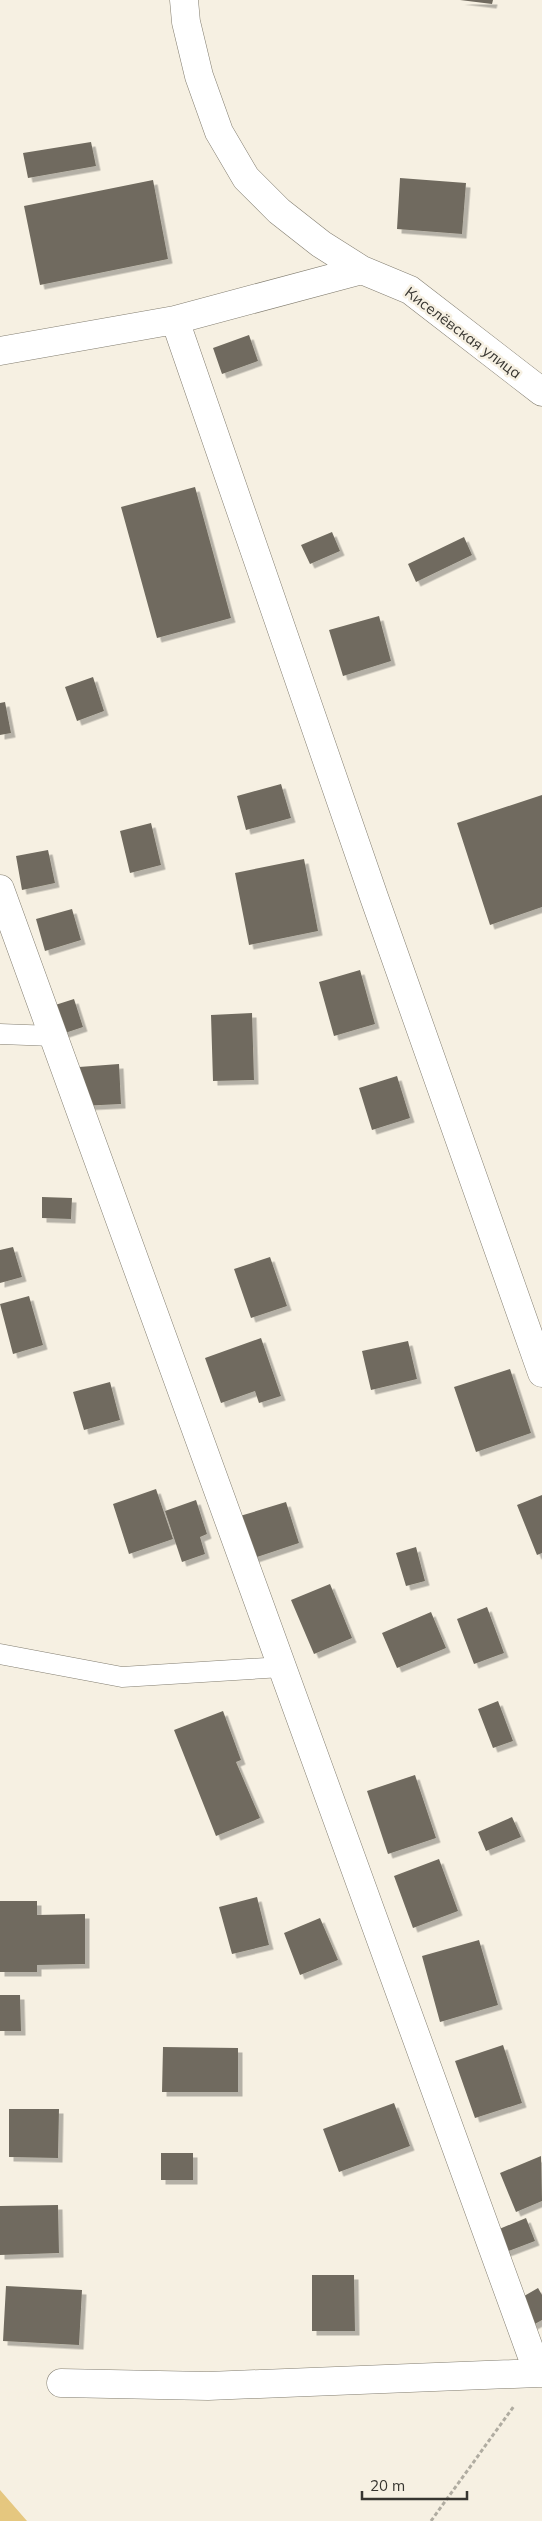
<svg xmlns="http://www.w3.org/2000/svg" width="542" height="2521" font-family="Mulish,sans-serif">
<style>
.green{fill:#e5c77f}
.building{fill:#706b5f;filter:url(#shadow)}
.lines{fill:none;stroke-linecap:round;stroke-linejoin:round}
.lane-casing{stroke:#837e71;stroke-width:21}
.street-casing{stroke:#837e71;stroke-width:29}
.path{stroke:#b0aca1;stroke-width:3;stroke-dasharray:4 2.5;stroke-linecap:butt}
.lane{stroke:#fff;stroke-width:20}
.street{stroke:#fff;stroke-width:28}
.labels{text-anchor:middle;stroke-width:5;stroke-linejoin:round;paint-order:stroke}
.street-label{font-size:15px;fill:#373530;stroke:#f6f0e2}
</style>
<defs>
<filter id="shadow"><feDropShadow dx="4.5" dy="4.5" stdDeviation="0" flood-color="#0004"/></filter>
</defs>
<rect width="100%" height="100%" fill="#f6f0e2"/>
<path class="green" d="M 0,2490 L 27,2521 L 28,2521 L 0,2521 Z"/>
<path class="building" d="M 460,0 L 493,0 L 492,4 Z
M 91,142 L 96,166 L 28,178 L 23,153 Z
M 400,178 L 466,183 L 462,234 L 397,229 Z
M 153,180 L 168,259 L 40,285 L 24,206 Z
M 249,335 L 258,361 L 222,374 L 213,348 Z
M 195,487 L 231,618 L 157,638 L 121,507 Z
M 332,532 L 340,551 L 310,564 L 301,545 Z
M 464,537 L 472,555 L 416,582 L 408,564 Z
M 379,616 L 391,661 L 343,676 L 329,630 Z
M 93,677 L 104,711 L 77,721 L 65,687 Z
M 5,702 L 11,733 L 0,735 L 0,703 Z
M 281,784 L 291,818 L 246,830 L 237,796 Z
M 542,795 L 542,907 L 490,925 L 457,823 Z
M 151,823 L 161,865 L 130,873 L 120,831 Z
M 48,850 L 55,883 L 22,890 L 16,856 Z
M 304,859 L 318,931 L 249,945 L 235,873 Z
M 72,909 L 81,940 L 45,951 L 36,919 Z
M 360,970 L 375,1024 L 334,1036 L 319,982 Z
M 74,999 L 83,1027 L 59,1035 L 49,1007 Z
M 252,1013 L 254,1080 L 213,1081 L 211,1015 Z
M 119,1064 L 121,1104 L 81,1106 L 79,1067 Z
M 397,1076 L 410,1118 L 372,1130 L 359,1088 Z
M 42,1197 L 72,1198 L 71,1219 L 42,1218 Z
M 13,1247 L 22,1277 L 0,1283 L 0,1250 Z
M 270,1257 L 287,1306 L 251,1318 L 234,1269 Z
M 29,1296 L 43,1345 L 13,1354 L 0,1304 Z
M 261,1338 L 281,1396 L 259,1403 L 255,1391 L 221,1403 L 205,1358 Z
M 408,1341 L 417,1379 L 371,1390 L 362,1351 Z
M 510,1369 L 531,1433 L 476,1452 L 454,1387 Z
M 110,1382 L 120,1420 L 84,1430 L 73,1392 Z
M 156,1489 L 173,1539 L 129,1554 L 113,1504 Z
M 542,1495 L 542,1553 L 537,1555 L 517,1505 Z
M 196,1500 L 207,1534 L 200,1537 L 205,1554 L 182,1562 L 165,1511 Z
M 286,1502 L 299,1543 L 254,1558 L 240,1516 Z
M 416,1547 L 425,1581 L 406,1586 L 396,1553 Z
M 330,1584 L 352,1638 L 314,1654 L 291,1600 Z
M 487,1607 L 504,1653 L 474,1664 L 457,1619 Z
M 431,1612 L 446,1648 L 397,1668 L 382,1633 Z
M 498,1701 L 513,1741 L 493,1748 L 478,1709 Z
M 223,1711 L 241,1760 L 236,1762 L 260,1818 L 216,1836 L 174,1730 Z
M 415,1775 L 436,1838 L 388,1854 L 367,1791 Z
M 512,1817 L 521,1837 L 486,1851 L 478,1832 Z
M 439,1859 L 458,1911 L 413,1928 L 394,1876 Z
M 257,1897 L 269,1945 L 232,1954 L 219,1907 Z
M 0,1901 L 37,1901 L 37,1915 L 85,1914 L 85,1964 L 37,1965 L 37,1972 L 0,1972 Z
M 320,1918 L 338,1960 L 300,1975 L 284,1933 Z
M 479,1940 L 498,2005 L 440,2022 L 422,1956 Z
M 0,1995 L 20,1995 L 21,2031 L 0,2031 Z
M 503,2045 L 522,2103 L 475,2118 L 455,2061 Z
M 163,2047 L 238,2048 L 238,2092 L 162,2092 Z
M 394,2103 L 410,2146 L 339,2172 L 323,2129 Z
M 9,2109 L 59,2109 L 58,2158 L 9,2157 Z
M 161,2153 L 193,2153 L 193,2180 L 161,2180 Z
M 541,2156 L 542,2201 L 516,2212 L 500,2173 Z
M 58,2205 L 59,2253 L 0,2255 L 0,2206 Z
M 526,2218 L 535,2241 L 501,2254 L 492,2232 Z
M 312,2275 L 354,2275 L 355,2331 L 312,2331 Z
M 6,2286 L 82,2290 L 79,2345 L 3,2341 Z
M 538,2288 L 542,2295 L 542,2320 L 533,2325 L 519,2299 Z"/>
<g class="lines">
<g class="lane-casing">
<path id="lane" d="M 0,1034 L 53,1036
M 0,1654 L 122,1677 L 282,1667"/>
</g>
<g class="street-casing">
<path id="street" d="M 184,0 L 186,22 L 199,76 L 219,132 L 246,178 L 279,211 L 321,244 L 362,270 L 410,290 L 542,392
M 175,320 L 374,897 L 542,1373
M 0,351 L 175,320 L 362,270
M 0,889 L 538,2373 L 542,2373
M 61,2383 L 208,2386 L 538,2373"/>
</g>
<path class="path" d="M 431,2521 L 514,2406"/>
<use href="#lane" class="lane"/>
<use href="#street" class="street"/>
</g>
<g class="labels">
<g class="street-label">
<text transform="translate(463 333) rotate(37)" y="5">Киселёвская улица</text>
</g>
</g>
<path d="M362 2491v8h105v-8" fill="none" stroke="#373530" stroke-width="2.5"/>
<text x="370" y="2491" font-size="15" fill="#373530" stroke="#f6f0e2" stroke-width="4" paint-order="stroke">20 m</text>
</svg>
